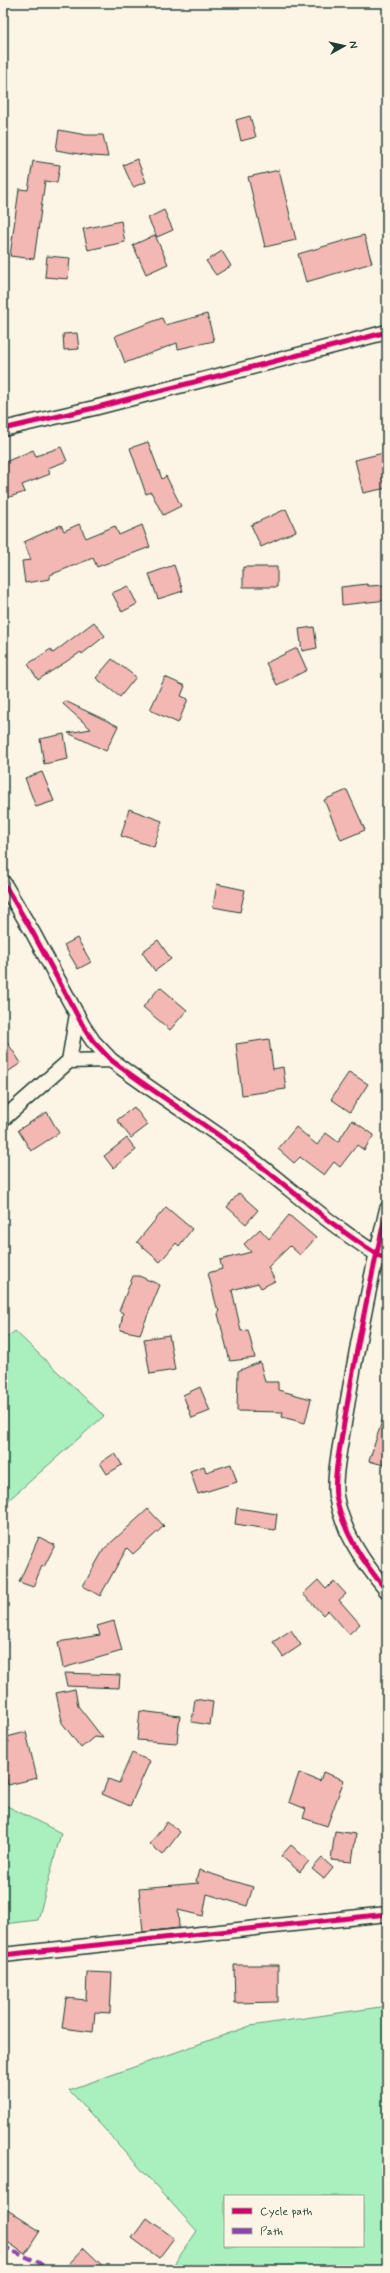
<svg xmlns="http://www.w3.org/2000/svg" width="390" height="2273" font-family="Mynerve,sans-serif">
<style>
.green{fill:#a9f0be;stroke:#649679;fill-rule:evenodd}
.building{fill:#f3b8b3;stroke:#1f3d34}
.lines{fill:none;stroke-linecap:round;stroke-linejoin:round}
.minor-casing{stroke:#1f3d34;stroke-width:17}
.minor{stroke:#fcf5e5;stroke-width:14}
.quiet{stroke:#8e44ad;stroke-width:4;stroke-dasharray:8 4;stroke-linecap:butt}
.cycleway-casing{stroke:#fcf5e5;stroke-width:8}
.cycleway{stroke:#d6006c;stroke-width:5}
</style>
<rect width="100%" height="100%" fill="#fcf5e5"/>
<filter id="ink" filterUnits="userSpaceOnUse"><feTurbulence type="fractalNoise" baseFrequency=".025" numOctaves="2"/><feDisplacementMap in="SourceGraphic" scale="8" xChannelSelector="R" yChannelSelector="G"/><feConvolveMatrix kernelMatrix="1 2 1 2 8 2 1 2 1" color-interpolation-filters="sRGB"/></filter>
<g filter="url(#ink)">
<path class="green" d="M 15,1331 L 104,1416 L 3,1505 L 3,1340 Z
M 3,1804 L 61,1833 L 38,1920 L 3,1924 Z
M 387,2006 L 387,2270 L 170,2270 L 197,2231 L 69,2090 L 250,2026 ZM 225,2196 L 363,2196 L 363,2246 L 225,2246 Z"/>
<path class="building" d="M 250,116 L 256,137 L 241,141 L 236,120 Z
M 59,130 L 86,135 L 103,135 L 108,157 L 91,156 L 56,150 Z
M 137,159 L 146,182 L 133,187 L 123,165 Z
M 33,161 L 60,165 L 57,183 L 45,181 L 34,259 L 10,256 L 19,189 L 28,190 Z
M 279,170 L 296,240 L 265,247 L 248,177 Z
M 164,210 L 173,230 L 157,237 L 148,218 Z
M 121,221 L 125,242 L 88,250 L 83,229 Z
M 155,235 L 168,264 L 146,274 L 133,245 Z
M 364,235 L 372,263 L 306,282 L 298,254 Z
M 222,251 L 231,266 L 216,275 L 206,261 Z
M 47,256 L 70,258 L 68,279 L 45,277 Z
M 207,314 L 214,341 L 178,349 L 177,343 L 125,363 L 115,336 L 162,318 L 165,325 Z
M 77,333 L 79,349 L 64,350 L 63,334 Z
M 148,442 L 162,479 L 166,476 L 181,506 L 163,515 L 151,492 L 146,494 L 130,448 Z
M 61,447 L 67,461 L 48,468 L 50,474 L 22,485 L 25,492 L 3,499 L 3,463 L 33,450 L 36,456 Z
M 387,452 L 387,488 L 363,493 L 355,460 Z
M 286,509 L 296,531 L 261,547 L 251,525 Z
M 79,524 L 86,538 L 115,526 L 119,535 L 142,525 L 150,547 L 97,567 L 93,558 L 50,575 L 50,579 L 25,583 L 22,561 L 31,560 L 24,542 L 61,525 L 64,531 Z
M 174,565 L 183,591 L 158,599 L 149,574 Z
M 243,567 L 277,567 L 277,587 L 243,587 Z
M 367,584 L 368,586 L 387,585 L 387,600 L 342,605 L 341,587 Z
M 128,586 L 137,604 L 122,612 L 112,593 Z
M 94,622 L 105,636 L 82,654 L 81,652 L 38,680 L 28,664 L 51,649 L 53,653 Z
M 314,627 L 317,648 L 302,651 L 299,629 Z
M 297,648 L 307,670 L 277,685 L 266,663 Z
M 112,659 L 136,677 L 120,697 L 96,678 Z
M 165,677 L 185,686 L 181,696 L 188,699 L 178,723 L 150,710 Z
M 65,701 L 118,726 L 106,751 L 68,733 L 91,729 L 63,704 Z
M 64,734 L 68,759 L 44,764 L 40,739 Z
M 42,772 L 54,801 L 36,807 L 25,778 Z
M 347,790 L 365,830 L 341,840 L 324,800 Z
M 129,809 L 162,821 L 154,847 L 121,836 Z
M 217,884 L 245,890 L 240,912 L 213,907 Z
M 77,938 L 91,962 L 78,969 L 64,945 Z
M 158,940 L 171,959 L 155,971 L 142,952 Z
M 160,987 L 187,1010 L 170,1030 L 143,1007 Z
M 3,1036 L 21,1063 L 3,1075 Z
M 269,1039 L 273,1069 L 283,1067 L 286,1089 L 242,1095 L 236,1044 Z
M 349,1072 L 368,1084 L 350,1112 L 331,1099 Z
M 134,1107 L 148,1125 L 131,1138 L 117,1120 Z
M 47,1112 L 59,1133 L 31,1151 L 18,1130 Z
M 352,1120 L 374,1135 L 364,1150 L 357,1145 L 340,1167 L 334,1162 L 324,1175 L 300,1157 L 294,1163 L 278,1149 L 296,1127 L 317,1145 L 326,1133 L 338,1142 Z
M 127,1138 L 136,1150 L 113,1168 L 104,1156 Z
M 239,1193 L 258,1210 L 246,1224 L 227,1207 Z
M 166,1207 L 192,1229 L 179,1246 L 176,1243 L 160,1262 L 137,1242 Z
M 289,1215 L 316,1238 L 300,1255 L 290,1246 L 268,1267 L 275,1281 L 261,1288 L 258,1283 L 232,1290 L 241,1331 L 248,1330 L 255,1358 L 230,1361 L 218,1314 L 220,1311 L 217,1308 L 208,1273 L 222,1269 L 220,1260 L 251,1252 L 244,1244 L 260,1229 L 269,1239 Z
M 133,1276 L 139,1276 L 160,1285 L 140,1334 L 120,1330 L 123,1313 L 119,1311 Z
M 169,1335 L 175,1370 L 150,1374 L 144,1339 Z
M 260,1362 L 265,1382 L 278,1382 L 278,1390 L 311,1399 L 305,1423 L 282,1417 L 283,1412 L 237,1411 L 238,1371 Z
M 200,1387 L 210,1411 L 192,1418 L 183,1395 Z
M 384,1415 L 387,1415 L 387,1466 L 369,1461 Z
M 115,1453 L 122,1465 L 107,1474 L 100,1463 Z
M 231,1464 L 237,1482 L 198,1494 L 190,1471 L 204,1466 L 206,1472 Z
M 237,1508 L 277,1514 L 275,1530 L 235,1524 Z
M 148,1509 L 164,1526 L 133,1554 L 127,1548 L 100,1596 L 83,1586 L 104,1549 Z
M 39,1537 L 55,1545 L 44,1567 L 42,1566 L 33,1587 L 19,1582 Z
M 318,1580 L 326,1589 L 334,1581 L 346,1594 L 339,1600 L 360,1624 L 349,1634 L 328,1610 L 323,1615 L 303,1594 Z
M 114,1621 L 122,1651 L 63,1668 L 58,1642 L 100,1635 L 97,1626 Z
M 291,1630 L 301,1645 L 283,1657 L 273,1642 Z
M 64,1673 L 120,1675 L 119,1688 L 67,1686 Z
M 75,1689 L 78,1706 L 103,1738 L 94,1737 L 81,1748 L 60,1720 L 62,1721 L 56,1693 Z
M 195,1699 L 213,1702 L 210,1725 L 192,1722 Z
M 140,1711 L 180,1716 L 177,1743 L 137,1740 Z
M 26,1732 L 37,1778 L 8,1785 L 3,1763 L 3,1738 Z
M 132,1753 L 150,1761 L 130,1806 L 102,1794 L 108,1779 L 119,1783 Z
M 323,1772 L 344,1780 L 327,1826 L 303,1818 L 306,1809 L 289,1802 L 299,1773 L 320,1781 Z
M 167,1822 L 180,1832 L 163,1855 L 150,1844 Z
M 335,1831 L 356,1834 L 352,1862 L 331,1860 Z
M 291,1845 L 309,1861 L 300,1872 L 281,1856 Z
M 322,1858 L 333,1868 L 324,1879 L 312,1869 Z
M 199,1870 L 253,1887 L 247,1906 L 207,1894 L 203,1916 L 178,1910 L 179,1928 L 143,1932 L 139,1888 L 199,1883 L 196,1881 Z
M 234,1965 L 278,1965 L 278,2002 L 235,2003 Z
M 87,1972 L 112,1973 L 110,2013 L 95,2012 L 93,2032 L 62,2028 L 66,1998 L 86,2000 Z
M 3,2207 L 40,2231 L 25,2254 L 3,2239 Z
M 147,2218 L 174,2238 L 159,2258 L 132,2238 Z
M 84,2248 L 107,2270 L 63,2270 Z"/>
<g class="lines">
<g class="minor-casing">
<path id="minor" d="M 3,429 L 94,408 L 387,332
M 3,882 L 33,933 L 83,1026 L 93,1041 L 111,1060 C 157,1095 207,1125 253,1160 C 297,1194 338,1232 387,1260
M 69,1061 L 111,1060
M 3,1119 L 69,1061 L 77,1014
M 387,1209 C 370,1280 356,1351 344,1423 C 341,1442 333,1478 336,1496 C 343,1533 363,1562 387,1591
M 3,1955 L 387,1914"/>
</g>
<use href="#minor" class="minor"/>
<path class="quiet" d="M 3,2247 L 38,2262 L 49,2270"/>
<g class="cycleway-casing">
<path id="cycleway" d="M 3,429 L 94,408 L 387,332
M 3,882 L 33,933 L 83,1026 L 93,1041 L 111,1060 C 157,1095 207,1125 253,1160 C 297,1194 338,1232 387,1260
M 387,1209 C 370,1280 356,1351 344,1423 C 341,1442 333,1478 336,1496 C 343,1533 363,1562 387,1591
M 3,1955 L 387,1914"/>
</g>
<use href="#cycleway" class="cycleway"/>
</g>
</g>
<rect width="390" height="2273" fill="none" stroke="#fcf5e5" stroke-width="16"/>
<rect x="8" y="8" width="374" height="2257" fill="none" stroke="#1f3d34" stroke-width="1.5" filter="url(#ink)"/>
<rect x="224" y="2195" width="140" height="52" fill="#fcf5e5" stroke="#a4ab9e"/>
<rect x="232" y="2208" width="20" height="6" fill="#d6006c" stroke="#a4ab9e"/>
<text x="260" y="2215" font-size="12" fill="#1f3d34">Cycle path</text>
<rect x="232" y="2228" width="20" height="6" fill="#8e44ad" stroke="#a4ab9e"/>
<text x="260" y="2235" font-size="12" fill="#1f3d34">Path</text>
<g transform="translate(344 46) rotate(82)" stroke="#fcf5e5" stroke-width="3" paint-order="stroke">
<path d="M0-3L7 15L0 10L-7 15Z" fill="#1f3d34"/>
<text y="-6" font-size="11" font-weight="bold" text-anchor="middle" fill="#1f3d34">N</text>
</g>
</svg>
